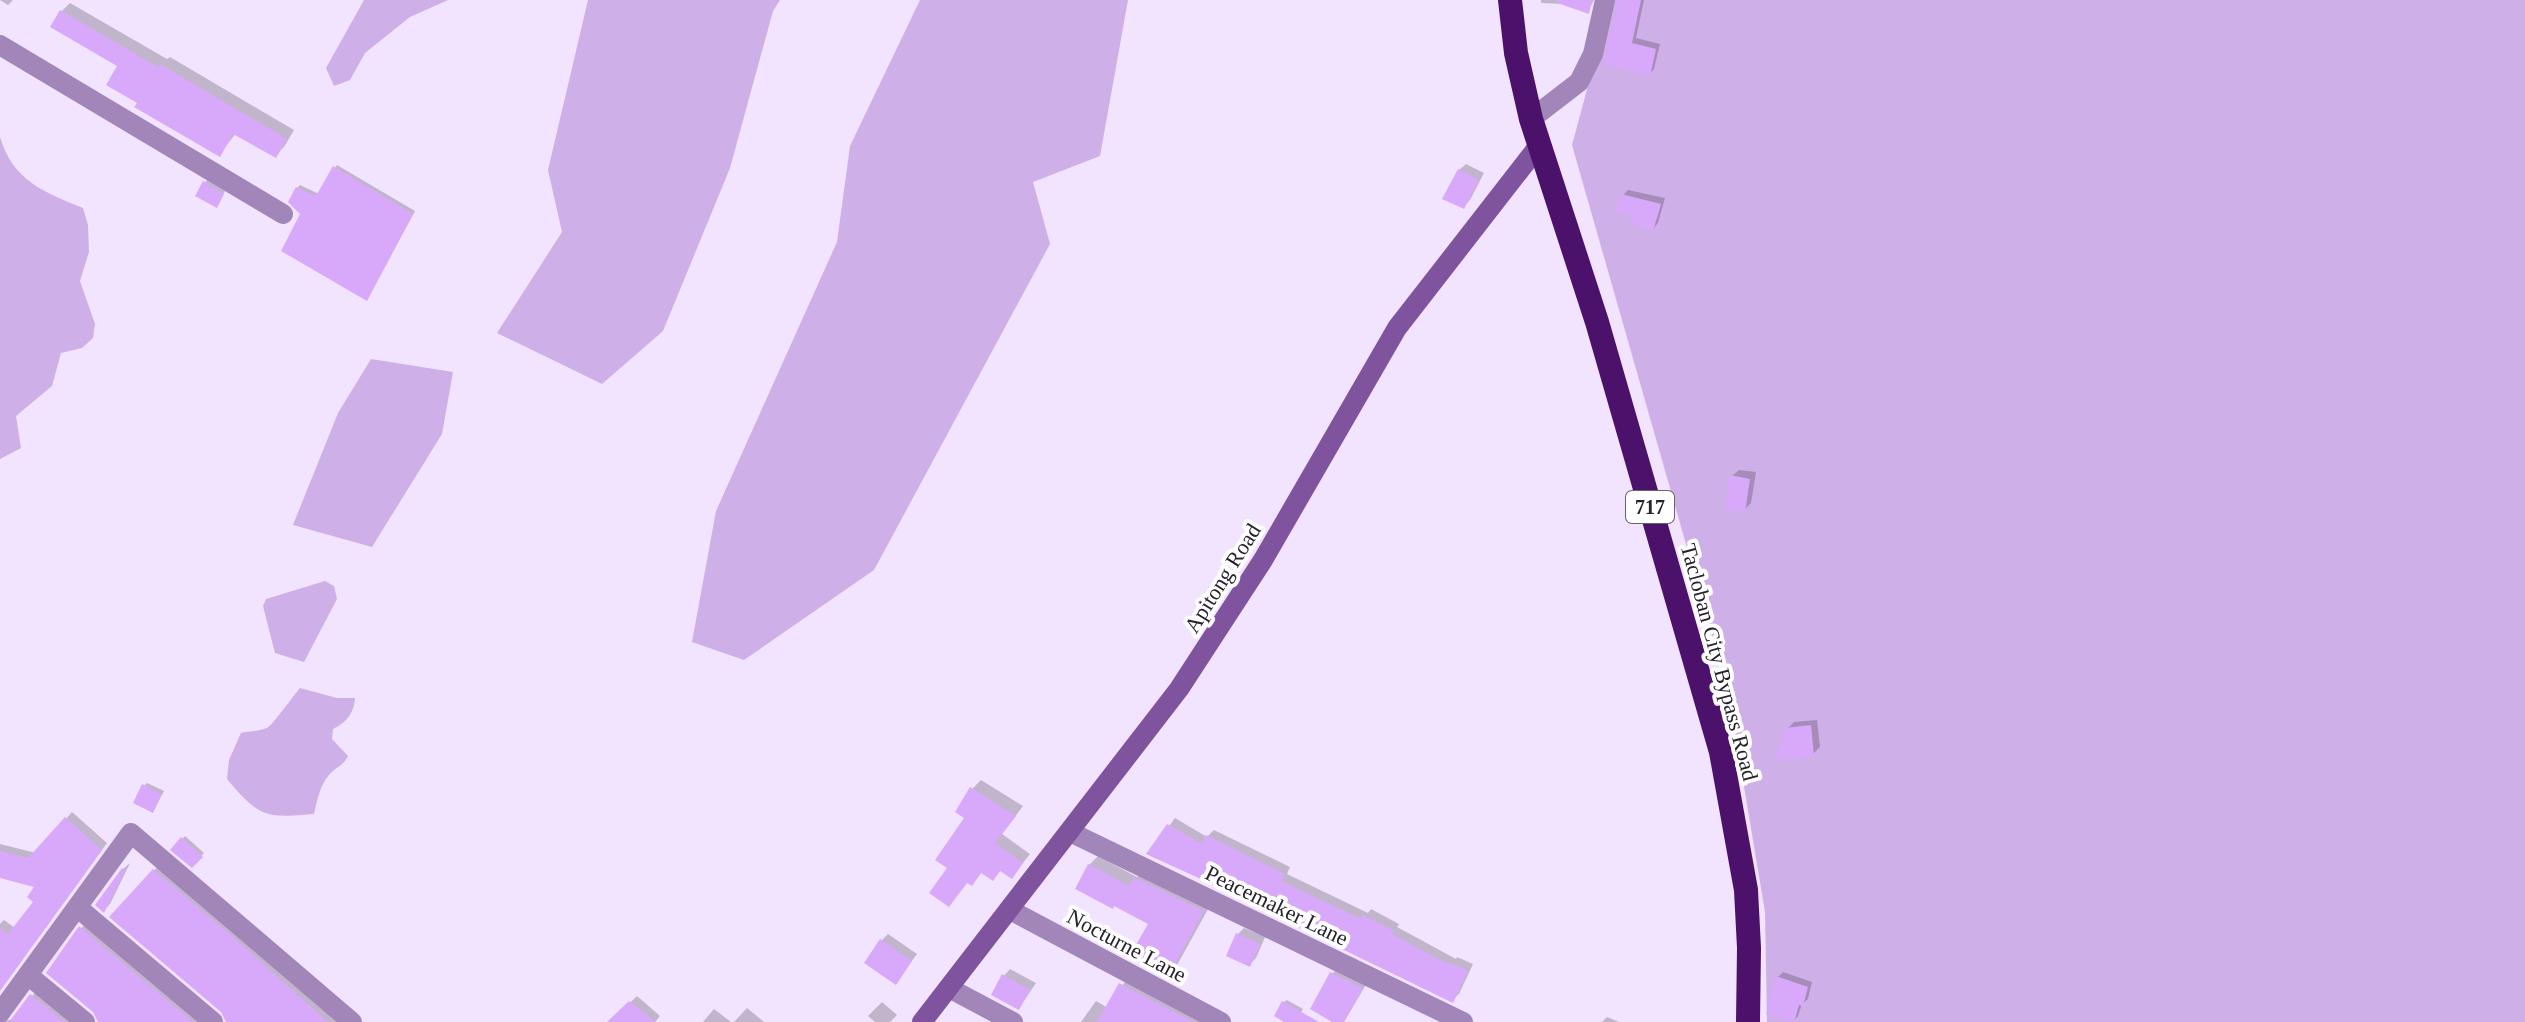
<svg xmlns="http://www.w3.org/2000/svg" width="2525" height="1022" font-family="'Times New Roman',serif">
<style>
.green{fill:#cfafe8}
.shadow{fill:#0003}
.building{fill:#d8a9fa}
.lines{fill:none;stroke-linecap:round;stroke-linejoin:round}
.street{stroke:#a285b9;stroke-width:20}
.secondary{stroke:#7f539e;stroke-width:20}
.highway{stroke:#4b116b;stroke-width:24}
.labels{text-anchor:middle;stroke-width:8;stroke-linejoin:round;paint-order:stroke}
.shield{fill:#fff;stroke:#67646b;stroke-width:2}
.shield-label{font-size:20px;font-weight:bold;fill:#26212b}
.street-label{font-size:22px;fill:#26212b;stroke:#fff}
</style>
<rect width="100%" height="100%" fill="#f2e3fe"/>
<path class="green" d="M 364,0 L 448,0 L 410,17 L 365,53 L 350,80 L 334,86 L 326,68 Z
M 588,0 L 780,0 L 773,11 L 730,168 L 663,331 L 602,384 L 497,333 L 562,232 L 548,170 Z
M 920,0 L 1128,0 L 1100,156 L 1033,182 L 1050,244 L 874,570 L 744,660 L 692,642 L 716,511 L 837,242 L 850,146 Z
M 1611,0 L 2525,0 L 2525,1022 L 1767,1022 L 1765,912 L 1728,691 L 1572,145 Z
M 0,137 C 13,181 44,192 83,208 L 88,225 L 89,252 L 80,281 L 95,324 L 93,338 L 82,348 L 61,353 L 52,386 L 16,416 L 21,448 L 0,459 Z
M 371,359 L 453,372 L 442,434 L 372,547 L 293,525 L 338,413 Z
M 325,581 L 334,586 L 337,599 L 304,662 L 275,653 L 263,606 L 266,599 Z
M 300,688 L 337,698 L 355,698 C 354,713 347,722 333,729 L 332,739 L 348,756 C 343,766 336,767 329,775 C 320,785 317,801 314,814 C 265,818 260,818 227,779 L 229,760 L 241,733 C 249,731 260,731 267,728 C 272,726 293,696 300,688 Z"/>
<path class="shadow" d="M 0,0 L 13,0 L 8,5 Z
M 1541,0 L 1594,0 L 1588,11 L 1566,4 L 1541,3 Z
M 1619,0 L 1644,0 L 1636,38 L 1660,44 L 1654,69 L 1649,74 L 1605,63 Z
M 70,3 L 167,59 L 170,57 L 294,130 L 284,147 L 275,155 L 236,133 L 220,154 L 140,102 L 119,65 L 62,11 Z
M 1466,164 L 1484,173 L 1470,200 L 1463,207 L 1459,170 Z
M 337,165 L 415,211 L 369,296 L 303,214 L 297,188 L 300,185 L 319,194 Z
M 207,180 L 225,191 L 219,203 L 205,183 Z
M 1628,190 L 1665,198 L 1658,223 L 1653,229 L 1637,216 L 1623,195 Z
M 1739,470 L 1756,472 L 1751,503 L 1744,510 L 1732,476 Z
M 1817,720 L 1820,747 L 1813,754 L 1787,729 L 1794,722 Z
M 981,780 L 1023,806 L 1002,834 L 1030,854 L 1012,877 L 1002,869 L 993,878 L 983,871 L 972,884 L 968,881 L 949,905 L 949,868 L 967,817 L 972,789 Z
M 147,783 L 164,791 L 153,811 L 144,786 Z
M 72,812 L 107,843 L 0,990 L 0,924 L 4,920 L 15,928 L 35,902 L 37,886 L 0,876 L 0,844 L 36,853 Z
M 1175,818 L 1207,837 L 1214,830 L 1290,867 L 1287,874 L 1368,913 L 1371,909 L 1399,924 L 1397,927 L 1456,959 L 1457,957 L 1473,964 L 1459,994 L 1452,1000 L 1218,885 L 1216,886 L 1149,853 Z
M 185,836 L 204,853 L 192,866 L 173,849 Z
M 1098,856 L 1137,877 L 1144,869 L 1212,902 L 1176,967 L 1167,976 L 1151,923 L 1089,865 Z
M 130,863 L 110,904 L 104,910 L 123,869 Z
M 160,864 L 341,1022 L 227,1022 L 223,1011 L 112,917 Z
M 87,921 L 206,1022 L 99,1022 L 95,1011 L 48,972 Z
M 1244,928 L 1265,937 L 1256,958 L 1249,965 L 1238,934 Z
M 888,934 L 917,954 L 896,982 L 881,941 Z
M 1339,967 L 1368,981 L 1344,1022 L 1336,1022 L 1332,974 Z
M 1010,969 L 1036,983 L 1019,1008 L 1004,976 Z
M 1783,972 L 1812,982 L 1808,999 L 1802,1004 L 1798,1016 L 1793,1021 L 1778,977 Z
M 1128,977 L 1212,1022 L 1081,1022 L 1096,1001 L 1108,1008 Z
M 38,989 L 78,1022 L 0,1022 L 13,1019 Z
M 637,996 L 660,1016 L 655,1022 L 620,1022 L 615,1017 Z
M 1287,1000 L 1303,1009 L 1295,1022 L 1288,1022 L 1284,1002 Z
M 882,1002 L 897,1015 L 890,1022 L 875,1022 L 868,1016 Z
M 747,1008 L 764,1022 L 734,1022 Z
M 714,1009 L 731,1022 L 703,1022 Z
M 1607,1017 L 1619,1022 L 1602,1022 Z"/>
<path class="building" d="M 1558,0 L 1592,0 L 1589,14 L 1557,3 Z
M 1618,0 L 1641,0 L 1632,43 L 1656,49 L 1650,76 L 1603,64 Z
M 60,10 L 158,67 L 160,64 L 287,139 L 276,158 L 233,134 L 220,157 L 134,107 L 137,103 L 106,85 L 117,66 L 50,27 Z
M 333,166 L 413,214 L 367,301 L 281,251 L 300,214 L 288,202 L 296,187 L 316,196 Z
M 1458,169 L 1479,180 L 1464,209 L 1442,199 Z
M 203,181 L 224,194 L 217,208 L 195,196 Z
M 1621,194 L 1661,204 L 1653,231 L 1632,225 L 1634,217 L 1615,211 Z
M 1730,475 L 1750,479 L 1745,512 L 1725,509 Z
M 1811,725 L 1814,756 L 1775,760 L 1785,728 Z
M 142,784 L 162,794 L 153,813 L 133,803 Z
M 970,787 L 1016,816 L 995,843 L 1023,863 L 1012,879 L 1000,871 L 993,881 L 981,873 L 972,886 L 967,883 L 949,907 L 929,893 L 947,868 L 935,860 L 964,818 L 955,812 Z
M 65,817 L 102,850 L 0,991 L 0,928 L 8,934 L 33,902 L 27,897 L 34,887 L 0,878 L 0,851 L 28,858 Z
M 1167,824 L 1202,844 L 1206,835 L 1285,874 L 1281,881 L 1361,919 L 1363,915 L 1394,931 L 1392,934 L 1448,964 L 1449,962 L 1468,971 L 1453,1003 L 1270,914 L 1271,911 L 1146,854 Z
M 181,837 L 203,857 L 192,868 L 170,850 Z
M 1088,864 L 1129,886 L 1134,877 L 1204,911 L 1167,979 L 1129,957 L 1148,924 L 1114,906 L 1113,909 L 1075,889 Z
M 122,868 L 125,870 L 104,913 L 95,905 Z
M 153,869 L 232,936 L 328,1022 L 226,1022 L 221,1012 L 109,917 Z
M 79,926 L 193,1022 L 98,1022 L 93,1012 L 46,973 Z
M 1236,933 L 1260,944 L 1250,967 L 1226,956 Z
M 880,939 L 912,961 L 896,985 L 864,963 Z
M 1330,972 L 1363,988 L 1344,1022 L 1332,1022 L 1310,1009 Z
M 1002,974 L 1030,990 L 1019,1010 L 991,995 Z
M 1776,976 L 1808,987 L 1803,1006 L 1799,1005 L 1794,1022 L 1766,1014 Z
M 1119,983 L 1193,1022 L 1097,1022 Z
M 30,994 L 65,1022 L 9,1022 Z
M 629,1001 L 656,1022 L 607,1022 Z
M 1282,1001 L 1319,1022 L 1284,1022 L 1274,1016 Z"/>
<g class="lines">
<path class="street" d="M 0,45 L 283,214
M 1531,119 L 1579,82 L 1593,54 L 1605,0
M 1070,832 L 1463,1022
M 77,907 L 213,1022
M 1010,910 L 1221,1022
M 28,975 L 85,1022
M 949,988 L 1013,1022
M 0,1013 L 131,833 L 352,1022"/>
<path class="secondary" d="M 922,1022 L 1179,689 L 1263,560 L 1397,328 L 1540,144"/>
<path class="highway" d="M 1510,0 L 1516,53 L 1531,119 L 1597,322 L 1721,752 L 1746,890 L 1749,948 L 1748,1022"/>
</g>
<g class="labels">
<rect class="shield" x="1626" y="491" width="48" height="32" rx="6"/>
<g class="shield-label">
<text x="1650" y="514">717</text>
</g>
<g class="street-label">
<text transform="translate(1222 578) rotate(-58)" y="8">Apitong Road</text>
<text transform="translate(1720 662) rotate(75)" y="8">Tacloban City Bypass Road</text>
<text transform="translate(1277 905) rotate(26)" y="8">Peacemaker Lane</text>
<text transform="translate(1127 945) rotate(28)" y="8">Nocturne Lane</text>
</g>
</g>
</svg>
